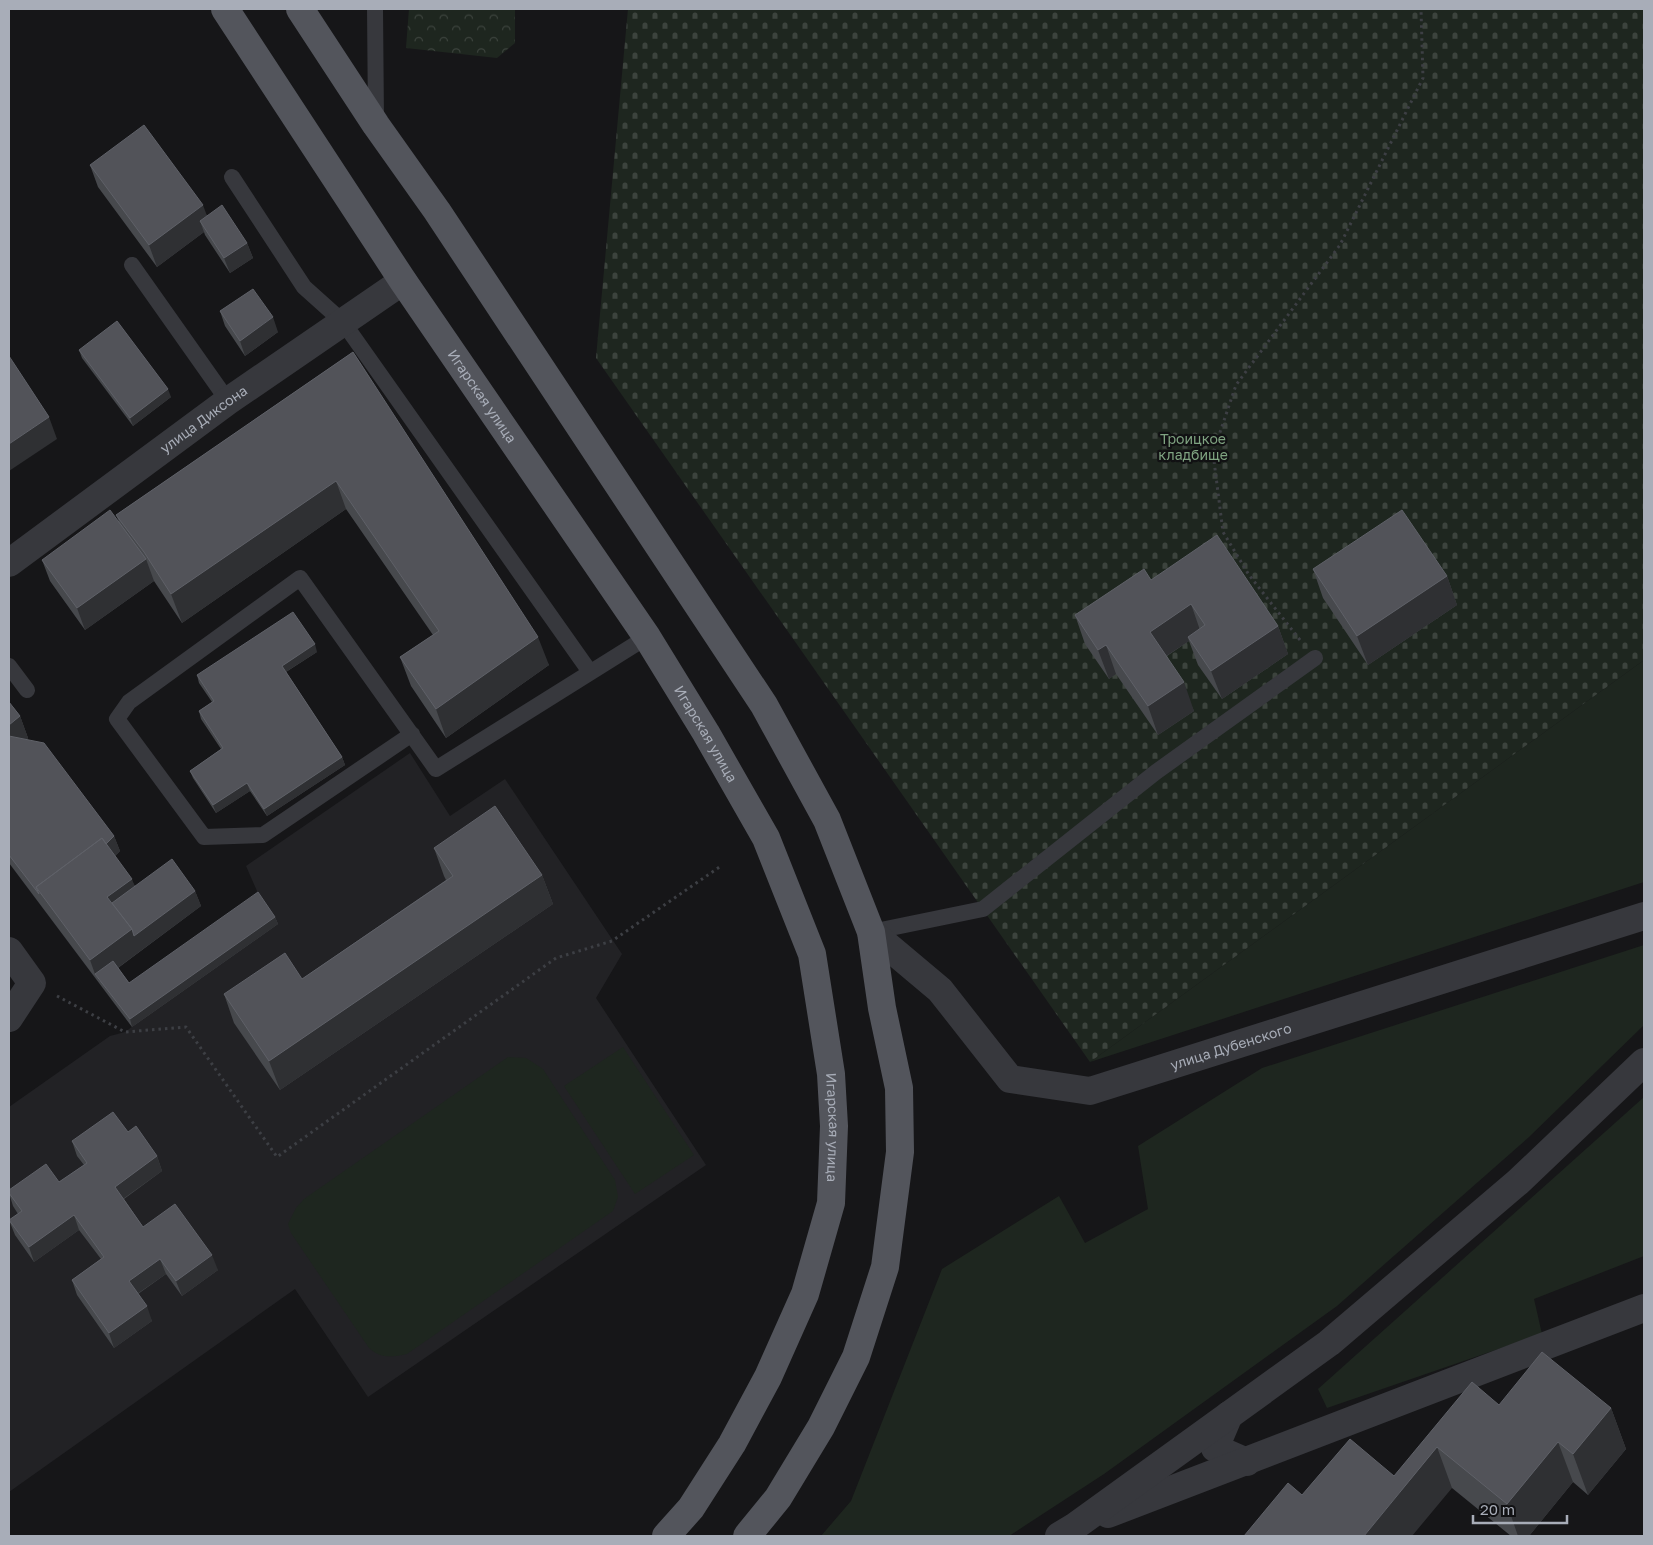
<svg xmlns="http://www.w3.org/2000/svg" width="1653" height="1545" font-family="'Golos Text',sans-serif">
<style>
.built{fill:#222225}
.green{fill:#1e261f}
.forest{fill:url(#forest-crowns)}
.cemetery{fill:url(#cemetery-stones)}
.lines{fill:none;stroke-linecap:round;stroke-linejoin:round}
.path{stroke:#3d3f44;stroke-width:3;stroke-dasharray:2.5 4;stroke-linecap:butt}
.lane{stroke:#37383d;stroke-width:16}
.street{stroke:#37383d;stroke-width:28}
.primary{stroke:#53555c;stroke-width:28}
.wall{fill:#47494d}
.shaded-wall{fill:#2f3033}
.building{fill:#525359;stroke:#5f6168}
.labels{text-anchor:middle;stroke-width:4.5;stroke-linejoin:round;paint-order:stroke}
.street-label{font-size:14px;fill:#a8adb8;stroke:#111113}
.park-label{font-size:14px;fill:#7fa381;stroke:#111113}
</style>
<defs>
<pattern id="forest-crowns" width="20" height="18" patternUnits="userSpaceOnUse" patternTransform="scale(1.25)"><rect width="20" height="18" fill="#1e261f"/><path d="M2 6a3 3 0 1 1 6 0M12 15a3 3 0 1 1 6 0" fill="none" stroke="#3c433d"/></pattern>
<pattern id="cemetery-stones" width="16" height="16" patternUnits="userSpaceOnUse" patternTransform="scale(1.25)"><rect width="16" height="16" fill="#1e261f"/><path d="M2 7V4a2 2 0 0 1 4 0v3zM10 15v-3a2 2 0 0 1 4 0v3z" fill="#3c433d"/></pattern>
</defs>
<rect width="100%" height="100%" fill="#161618"/>
<path class="built" d="M 410,753 L 450,816 L 505,779 L 622,954 L 596,998 L 706,1165 L 368,1397 L 295,1289 L 9,1492 L 9,1107 L 110,1036 L 125,1032 L 148,1015 L 261,900 L 246,866 Z"/>
<path class="green" d="M 1644,660 L 1644,882 L 1090,1062 Z
M 1644,945 L 1644,1025 L 1529,1137 L 1337,1306 L 1104,1474 L 1009,1536 L 821,1536 L 851,1501 L 942,1269 L 1059,1196 L 1085,1243 L 1148,1209 L 1138,1146 L 1262,1068 Z
M 623,1047 L 694,1155 L 635,1194 L 564,1086 Z
M 508,1057 L 526,1058 L 543,1069 L 615,1180 L 618,1197 L 613,1211 L 407,1354 C 392,1357 381,1359 369,1348 L 291,1233 L 288,1224 L 296,1208 L 304,1199 Z
M 1644,1097 L 1644,1256 L 1534,1299 L 1542,1334 L 1327,1408 L 1318,1389 Z"/>
<path class="forest" d="M 409,9 L 515,9 L 515,43 L 497,58 L 406,48 Z"/>
<path class="cemetery" d="M 628,9 L 1644,9 L 1644,660 L 1090,1062 L 596,358 Z"/>
<g class="lines">
<path class="path" d="M 1300,640 L 1249,575 L 1223,532 L 1213,453 L 1236,385 L 1340,245 L 1423,78 L 1421,9
M 57,996 L 125,1032 L 186,1027 L 277,1157 L 556,958 L 612,941 L 721,866"/>
<path class="lane" d="M 375,9 L 376,120
M 232,177 L 304,287 L 343,322 L 590,672
M 132,265 L 228,401
M 9,666 L 27,690
M 412,734 L 263,835 L 204,837 L 117,719 L 129,702 L 300,578 L 436,769 L 647,637
M 871,932 L 983,909 L 1156,772 L 1315,658"/>
<g class="street">
<path id="s1" d="M 9,563 L 228,401 L 403,281"/>
<path id="s2" d="M 871,932 L 940,990 L 1010,1079 L 1090,1091 L 1644,916"/>
<path d="M 9,951 L 32,983 L 9,1018"/>
<path d="M 1229,1415 L 1215,1448 L 1247,1462"/>
<path d="M 1108,1514 L 1644,1308"/>
<path d="M 1059,1536 L 1074,1527 L 1329,1343 L 1518,1182 L 1644,1062"/>
</g>
<g class="primary">
<path id="s3" d="M 225,9 L 403,281 L 647,637 L 706,733 L 766,838 L 812,954 L 831,1074 L 834,1126 L 831,1203 L 805,1294 L 768,1377 L 732,1444 L 691,1508 L 666,1536"/>
<path d="M 300,9 L 376,125 L 437,211 L 764,705 L 827,820 L 871,932 L 882,1008 L 899,1088 L 900,1152 L 885,1267 L 856,1357 L 821,1427 L 778,1498 L 747,1536"/>
</g>
</g>
<path class="wall" d="M 90,165 L 207,215 L 247,243 L 253,258 L 230,273 L 205,235 L 204,232 L 157,267 L 98,187 Z
M 220,311 L 278,332 L 245,356 L 225,326 Z
M 79,350 L 171,397 L 133,426 L 82,358 Z
M 353,352 L 549,665 L 446,738 L 411,686 L 400,657 L 433,635 L 346,509 L 182,623 L 154,581 L 85,630 L 50,581 L 42,560 L 119,522 L 116,515 Z
M 1313,569 L 1447,576 L 1457,605 L 1368,665 L 1323,598 Z
M 1151,580 L 1278,626 L 1288,654 L 1222,699 L 1198,665 L 1189,641 L 1167,656 L 1194,711 L 1158,735 L 1116,674 L 1109,679 L 1085,644 L 1075,615 Z
M 317,652 L 286,672 L 342,757 L 345,765 L 267,816 L 250,791 L 216,813 L 193,778 L 190,771 L 221,749 L 201,719 L 199,711 L 212,702 L 199,683 L 197,675 Z
M 9,702 L 20,716 L 28,738 L 26,740 L 114,836 L 120,851 L 115,856 L 135,886 L 195,891 L 201,906 L 118,968 L 129,983 L 275,917 L 278,924 L 132,1027 L 9,863 Z
M 434,848 L 542,875 L 553,904 L 280,1090 L 234,1023 L 224,994 L 302,979 L 446,880 L 444,876 Z
M 128,1132 L 157,1156 L 162,1171 L 124,1199 L 143,1227 L 218,1270 L 182,1296 L 166,1274 L 138,1294 L 152,1321 L 114,1348 L 77,1295 L 72,1280 L 101,1259 L 79,1230 L 34,1262 L 15,1235 L 9,1220 L 18,1214 L 13,1206 L 9,1193 L 59,1182 L 84,1165 L 77,1156 L 72,1141 Z
M 1499,1405 L 1611,1408 L 1626,1449 L 1588,1495 L 1573,1482 L 1529,1536 L 1511,1536 L 1452,1488 L 1302,1495 L 1394,1476 Z"/>
<path class="shaded-wall" d="M 203,205 L 211,227 L 200,221 L 204,232 L 157,267 L 149,245 Z
M 247,243 L 253,258 L 230,273 L 224,258 Z
M 273,317 L 278,332 L 245,356 L 240,341 Z
M 168,389 L 171,397 L 133,426 L 130,418 Z
M 49,417 L 57,439 L 9,471 L 9,444 Z
M 336,481 L 346,509 L 182,623 L 171,594 Z
M 146,559 L 154,581 L 85,630 L 77,608 Z
M 1447,576 L 1457,605 L 1368,665 L 1357,636 Z
M 1191,604 L 1201,633 L 1188,637 L 1189,641 L 1160,660 L 1150,632 Z
M 1278,626 L 1288,654 L 1222,699 L 1211,671 Z
M 538,637 L 549,665 L 446,738 L 436,709 Z
M 315,644 L 317,652 L 284,673 L 282,666 Z
M 1106,645 L 1116,674 L 1109,679 L 1098,650 Z
M 1184,682 L 1194,711 L 1158,735 L 1148,706 Z
M 20,716 L 28,738 L 9,752 L 9,725 Z
M 342,757 L 345,765 L 267,816 L 264,809 Z
M 247,783 L 250,791 L 216,813 L 213,805 Z
M 114,836 L 120,851 L 110,860 L 40,893 Z
M 542,875 L 553,904 L 280,1090 L 269,1061 Z
M 132,879 L 140,901 L 119,916 L 107,897 Z
M 195,891 L 201,906 L 100,981 L 95,974 L 90,960 L 132,929 Z
M 275,917 L 278,924 L 132,1027 L 130,1019 Z
M 157,1156 L 162,1171 L 120,1201 L 115,1187 Z
M 74,1215 L 79,1230 L 34,1262 L 29,1247 Z
M 212,1255 L 218,1270 L 182,1296 L 176,1281 Z
M 160,1259 L 166,1274 L 134,1296 L 129,1281 Z
M 147,1306 L 152,1321 L 114,1348 L 109,1333 Z
M 1611,1408 L 1626,1449 L 1588,1495 L 1573,1454 Z
M 1558,1442 L 1573,1482 L 1529,1536 L 1518,1536 L 1507,1504 Z
M 1437,1447 L 1452,1488 L 1412,1536 L 1364,1536 Z"/>
<path class="building" d="M 144,125 L 203,205 L 149,245 L 90,165 Z
M 222,205 L 247,243 L 224,258 L 200,221 Z
M 253,289 L 273,317 L 240,341 L 220,311 Z
M 117,321 L 168,389 L 130,418 L 79,350 Z
M 353,352 L 538,637 L 436,709 L 400,657 L 439,631 L 336,481 L 171,594 L 144,552 L 116,515 Z
M 9,356 L 49,417 L 9,444 Z
M 110,510 L 146,559 L 77,608 L 42,560 Z
M 1402,510 L 1447,576 L 1357,636 L 1313,569 Z
M 1217,535 L 1278,626 L 1211,671 L 1188,637 L 1205,625 L 1191,604 L 1150,632 L 1184,682 L 1148,706 L 1106,645 L 1098,650 L 1075,615 L 1144,569 L 1151,580 Z
M 293,612 L 315,644 L 282,666 L 342,757 L 264,809 L 247,783 L 213,805 L 190,771 L 223,748 L 199,711 L 214,701 L 197,675 Z
M 9,702 L 20,716 L 9,725 Z
M 9,736 L 44,743 L 114,836 L 106,844 L 102,838 L 36,887 L 39,894 L 9,855 Z
M 495,806 L 542,875 L 269,1061 L 224,994 L 285,953 L 302,979 L 453,876 L 434,848 Z
M 102,838 L 132,879 L 107,897 L 132,929 L 90,960 L 36,887 Z
M 172,859 L 195,891 L 134,936 L 132,929 L 112,903 Z
M 258,892 L 275,917 L 130,1019 L 95,974 L 113,961 L 129,983 Z
M 113,1112 L 128,1132 L 136,1126 L 157,1156 L 115,1187 L 143,1227 L 175,1204 L 212,1255 L 176,1281 L 160,1259 L 129,1281 L 147,1306 L 109,1333 L 72,1280 L 104,1257 L 74,1215 L 29,1247 L 9,1220 L 22,1211 L 9,1193 L 9,1190 L 46,1164 L 59,1182 L 87,1163 L 72,1141 Z
M 1542,1352 L 1611,1408 L 1573,1454 L 1558,1442 L 1507,1504 L 1437,1447 L 1364,1536 L 1244,1536 L 1288,1483 L 1302,1495 L 1350,1439 L 1394,1476 L 1472,1382 L 1499,1405 Z"/>
<g class="labels">
<g class="street-label">
<text dy="5" stroke="none"><textPath href="#s3" startOffset="465">Игарская улица</textPath></text>
<text dy="5" stroke="none"><textPath href="#s1" startOffset="242">улица Диксона</textPath></text>
<text dy="5" stroke="none"><textPath href="#s3" startOffset="870">Игарская улица</textPath></text>
<text dy="5" stroke="none"><textPath href="#s2" startOffset="432">улица Дубенского</textPath></text>
<text dy="5" stroke="none"><textPath href="#s3" startOffset="1290">Игарская улица</textPath></text>
</g>
<g class="park-label">
<text x="1193" y="444">Троицкое<tspan x="1193" dy="16">кладбище</tspan></text>
</g>
</g>
<rect width="1653" height="1545" fill="none" stroke="#a8adb8" stroke-width="20"/>
<path d="M1473 1515v8h94v-8" fill="none" stroke="#a8adb8" stroke-width="2.5"/>
<text x="1480" y="1515" font-size="15" fill="#a8adb8" stroke="#111113" stroke-width="4" paint-order="stroke">20 m</text>
</svg>
